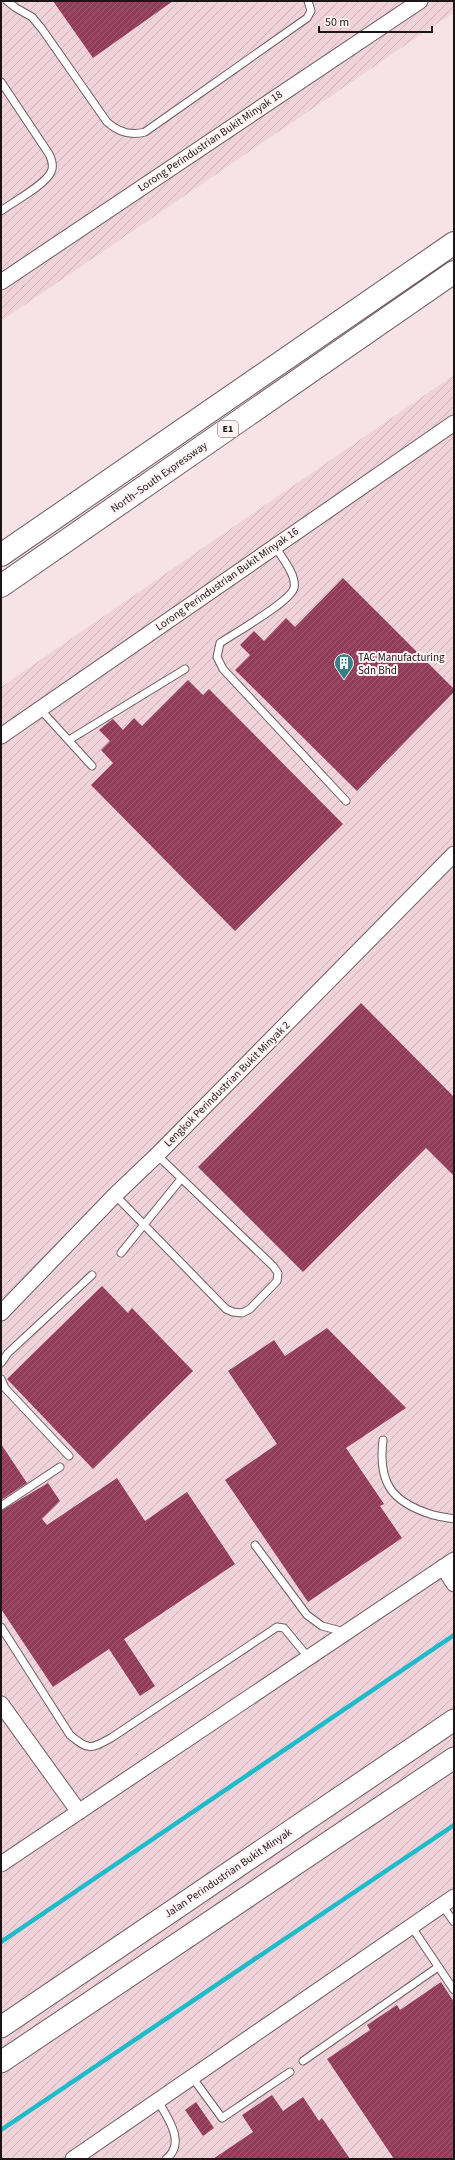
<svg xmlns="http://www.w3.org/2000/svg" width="455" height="2160" viewBox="0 0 455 2160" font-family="'Source Sans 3',sans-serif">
  <defs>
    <pattern id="industrial-furrows" width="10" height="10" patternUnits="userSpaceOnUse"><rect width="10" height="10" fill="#f0d3da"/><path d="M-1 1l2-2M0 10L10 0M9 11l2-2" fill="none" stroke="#cdb4ba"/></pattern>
    <pattern id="building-hatch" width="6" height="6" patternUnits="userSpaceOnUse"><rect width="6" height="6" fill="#923c5a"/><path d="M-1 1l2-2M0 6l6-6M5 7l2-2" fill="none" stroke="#9c5b72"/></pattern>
  </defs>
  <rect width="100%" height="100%" fill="#f6e2e7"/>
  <path fill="url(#industrial-furrows)" d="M1 1H454V12L1 321Z
    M454 375V2159H1V687Z"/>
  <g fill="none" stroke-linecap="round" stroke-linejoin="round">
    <path stroke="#1ebbcb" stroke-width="4.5" d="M1 1942 454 1635
      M1 2130 454 1825"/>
  </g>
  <path fill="url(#building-hatch)" d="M53 1H173L93 58Z
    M343 578 454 689V692L357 791 235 670 250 655 240 645 254 631 264 641 286 618 295 627Z
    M188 680 203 695 209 689 343 824 235 931 91 785 113 763 101 750 110 741 99 730 113 719 123 730 134 718 142 726Z
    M361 1003 454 1097V1176L426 1148 303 1272 198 1167Z
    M102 1286 128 1313 132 1308 193 1371 93 1469 7 1379Z
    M327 1328 406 1408 346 1448 384 1504 380 1506 402 1538 308 1602 225 1480 277 1444 228 1371 274 1340 285 1356Z
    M1 1444 27 1483 1 1500Z
    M117 1478 145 1521 187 1492 235 1564 124 1639 155 1686 140 1696 109 1649 53 1687 1 1609V1511L48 1483 60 1501 42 1519 47 1525Z
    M441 1982 454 2002V2159H394L327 2059 370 2030 367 2025 397 2005 400 2010Z
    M272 2095 283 2111 303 2097 319 2121 322 2118 350 2159H213L253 2132 242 2115Z
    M196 2102 214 2128 203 2136 185 2110Z"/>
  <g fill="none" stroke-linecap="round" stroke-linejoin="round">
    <g stroke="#6d5c60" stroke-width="9">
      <path id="service" d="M7 1 16 8 32 17 42 29 107 122C118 132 130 136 145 132L307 18 311 11 308 1
        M1 82 49 154C52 160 54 166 51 172 45 185 13 202 1 211
        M275 546C281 557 297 575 294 588 290 602 235 633 220 643L217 657 223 669 346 801
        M40 709 92 766
        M69 740 185 669
        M115 1195 226 1309 233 1312 242 1313 250 1309 277 1281 278 1273 273 1266 157 1155
        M121 1253 181 1179
        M1 1363 8 1353 92 1275
        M1 1379 5 1388 69 1456
        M383 1440C378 1481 390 1501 430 1514 438 1517 446 1517 454 1519
        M1 1506 60 1467
        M255 1545 307 1615 322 1626 345 1632
        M1 1627 70 1735C89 1751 91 1749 111 1738L277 1627 284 1628 308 1657
        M442 1905 454 1922
        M411 1926 454 1990
        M303 2061 438 1967
        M192 2077 222 2118 290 2072
        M158 2101C167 2117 187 2143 166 2159"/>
    </g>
    <g stroke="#6d5c60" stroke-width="17">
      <path id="minor" d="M1 282 420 1
        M1 736 454 423
        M1 1313 115 1195 157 1155 454 854
        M443 1567 454 1584
        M1 1704 79 1812
        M1 1864 454 1560
        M73 2159 454 1897"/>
    </g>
    <g stroke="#6d5c60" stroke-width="23">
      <path id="secondary" d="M1 2027 454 1720
        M1 2062 454 1758"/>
    </g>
    <g stroke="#6d5c60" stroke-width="24">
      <path id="motorway" d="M1 555 454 243
        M1 586 454 272"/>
    </g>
    <use href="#service" stroke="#fff" stroke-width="7"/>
    <use href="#minor" stroke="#fff" stroke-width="15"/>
    <use href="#secondary" stroke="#fff" stroke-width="21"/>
    <use href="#motorway" stroke="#fff" stroke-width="22"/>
  </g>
  <defs>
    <g id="building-pin" transform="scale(1)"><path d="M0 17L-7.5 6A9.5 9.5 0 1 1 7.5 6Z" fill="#388088" stroke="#fef2f5"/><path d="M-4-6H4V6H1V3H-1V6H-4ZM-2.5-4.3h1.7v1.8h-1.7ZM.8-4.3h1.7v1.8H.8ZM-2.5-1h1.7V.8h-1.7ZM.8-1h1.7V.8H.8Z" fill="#fff"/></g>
  </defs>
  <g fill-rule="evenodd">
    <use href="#building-pin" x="344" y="663"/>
  </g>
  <g text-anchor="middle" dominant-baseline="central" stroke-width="4" stroke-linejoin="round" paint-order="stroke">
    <rect fill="#fef2f5" stroke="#60575a" stroke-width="1" x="218" y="421" width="20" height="16" rx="3"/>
    <g font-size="10" font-weight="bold" fill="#1c1517">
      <text x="228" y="429">E1</text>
    </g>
    <g font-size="11" fill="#1c1517" stroke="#fef2f5">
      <text transform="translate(210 141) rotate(-34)">Lorong Perindustrian Bukit Minyak 18</text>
      <text transform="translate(159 477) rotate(-35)">North–South Expressway</text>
      <text transform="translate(227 579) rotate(-35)">Lorong Perindustrian Bukit Minyak 16</text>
      <text transform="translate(227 1084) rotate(-45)">Lengkok Perindustrian Bukit Minyak 2</text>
      <text transform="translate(228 1873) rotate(-34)">Jalan Perindustrian Bukit Minyak</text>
    </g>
    <g font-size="11" fill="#1c1517" stroke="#fef2f5" text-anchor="start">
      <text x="358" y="657">TAC Manufacturing<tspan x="358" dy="13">Sdn Bhd</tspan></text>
    </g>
  </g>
  <rect width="455" height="2160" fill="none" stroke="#1c1517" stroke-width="4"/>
  <path d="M319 26v6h113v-6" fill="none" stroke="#1c1517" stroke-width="2"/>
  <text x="325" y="26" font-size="12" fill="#1c1517" stroke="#fef2f5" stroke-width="3" paint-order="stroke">50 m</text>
</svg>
